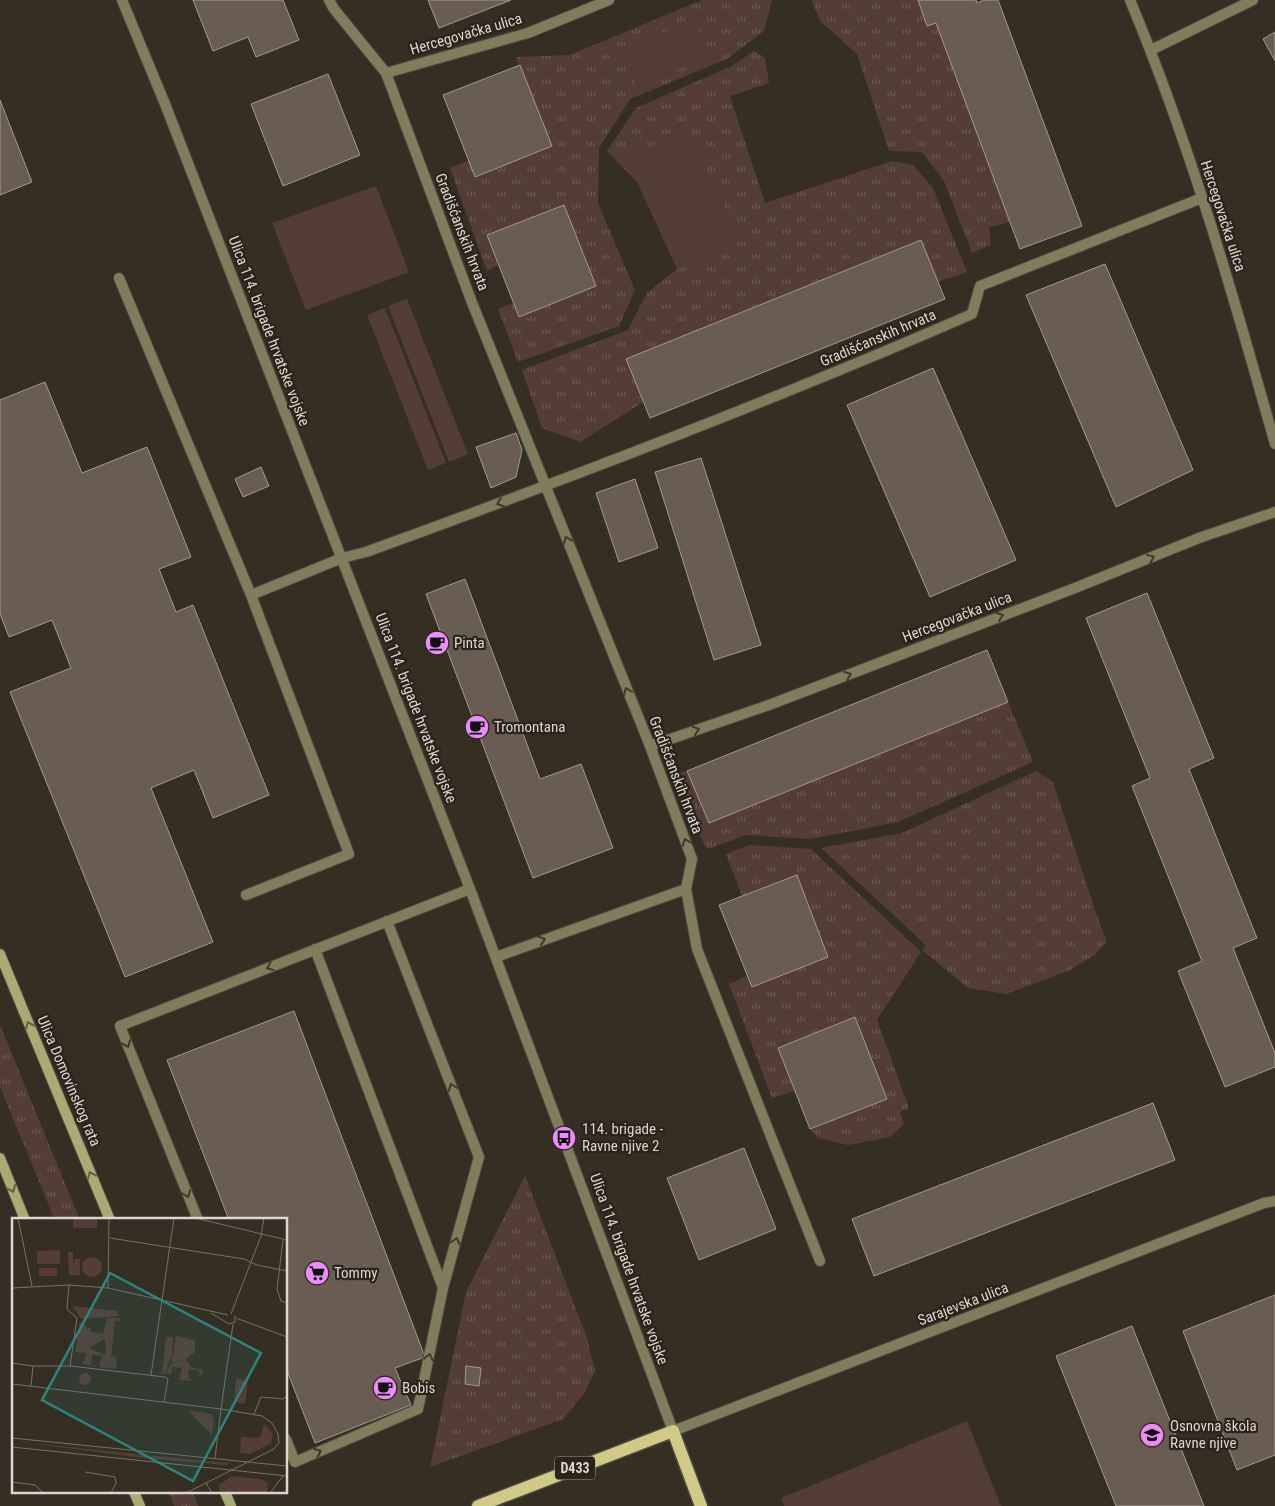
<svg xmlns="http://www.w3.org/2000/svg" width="1275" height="1506" viewBox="0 0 1275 1506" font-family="'Roboto Condensed',sans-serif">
  <defs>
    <pattern id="grass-tufts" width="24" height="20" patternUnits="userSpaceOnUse" patternTransform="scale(1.25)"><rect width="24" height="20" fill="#553d37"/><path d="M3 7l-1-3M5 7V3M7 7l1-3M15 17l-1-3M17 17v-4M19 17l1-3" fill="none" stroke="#6d5853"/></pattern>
  </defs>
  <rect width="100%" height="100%" fill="#342e23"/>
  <path fill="url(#grass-tufts)" d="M702 0H772L764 31 727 59 630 99 599 148 598 203 635 290 619 326 518 362 498 309 514 303 519 317 596 286 564 205 487 235 499 265 487 271 450 168 469 160 476 177 552 146 516 57 570 55Z
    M811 0H918L927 26 936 23 1010 222 989 227 991 245 972 253 944 181 922 152 889 151 857 54 821 22Z
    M754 51 765 58 769 83 730 96 765 203 892 161 913 165 933 188 967 272 937 282 920 240 627 359 643 402 580 442 542 428 522 370 628 330 647 293 677 269 739 240 626 158 637 182 607 151 636 108 732 66Z
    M1008 702 1033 762 898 822 810 839 746 835 709 849 704 845 677 773 687 771 709 823Z
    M1036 771 1053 782 1097 916 1107 941 1095 955 1068 971 1006 994 968 988 922 950 926 945 821 848 902 833Z
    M749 845 811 849 921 952 877 1020 909 1108 900 1112 904 1124 890 1137 848 1145 818 1138 810 1129 887 1099 855 1017 778 1048 795 1091 772 1098 729 984 747 976 752 987 828 956 797 875 742 896 726 854Z
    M0 1025 80 1220H55L0 1087Z
    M525 1176 587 1338 595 1371 584 1394 563 1419 430 1467 466 1292Z
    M169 1492H193L198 1506H174Z"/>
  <path fill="#553d37" d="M695 21 709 57 637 86 622 47Z
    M688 129 740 240 677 269 626 158Z
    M376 186 409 272 306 310 272 223Z
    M407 299 468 454 449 462 388 306Z
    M385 308 446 463 428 470 367 315Z
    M967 1421 1001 1506H784L781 1498Z"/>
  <path fill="#685c53" stroke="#a69990" d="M193 0H283L299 40 256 57 248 37 213 51Z
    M428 0H511L439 28Z
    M918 0H976L977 3 984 0H998L1082 226 1020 249 936 23 927 26Z
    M1275 32V61L1263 39Z
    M520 65 552 146 475 177 443 95Z
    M328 74 360 155 283 186 251 104Z
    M0 100 32 182 0 195Z
    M564 205 596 286 519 317 487 235Z
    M921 240 945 299 650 418 626 359Z
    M1105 264 1193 470 1116 507 1026 295Z
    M933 368 1016 560 930 597 847 405Z
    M45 382 82 473 147 447 191 557 159 569 176 612 193 605 269 795 213 818 194 770 151 788 213 942 125 977 10 692 71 668 52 620 9 637 0 614V400Z
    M516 433 522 450 516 477 491 488 476 447Z
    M701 458 761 645 714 660 655 472Z
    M261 467 269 486 243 497 235 479Z
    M635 479 658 548 619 562 596 493Z
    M465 579 540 779 581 764 613 848 533 878 426 594Z
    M1147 593 1214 758 1189 769 1257 938 1233 948 1275 1053V1067L1225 1087 1178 971 1202 961 1132 786 1150 778 1086 618Z
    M987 650 1008 702 709 823 687 771Z
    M797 875 828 957 752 987 719 905Z
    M294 1011 425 1357 395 1368 411 1405 315 1443 286 1368V1220H229L167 1060Z
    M855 1017 887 1099 810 1129 778 1048Z
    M1153 1103 1175 1160 874 1276 852 1219Z
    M744 1148 776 1229 699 1260 667 1178Z
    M1275 1295V1455L1237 1470 1183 1331Z
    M1132 1326 1204 1506H1116L1056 1356Z
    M466 1366 481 1368 479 1386 465 1384Z"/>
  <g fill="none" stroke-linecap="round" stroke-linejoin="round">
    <g stroke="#4f493f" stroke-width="12">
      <path id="lane" d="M119 278 251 595 349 854 246 895
        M251 595 342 558 366 552C570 478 773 401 972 314L980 286 1202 198
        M686 889 697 949 820 1261
        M315 949 443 1288
        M198 1220 120 1026 470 889
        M286 1439 295 1462 418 1409 443 1288 479 1157 387 921"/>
    </g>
    <g stroke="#4f493f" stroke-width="12">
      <path id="street" d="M122 0 165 104 470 889 673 1431 1264 1203 1275 1201
        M329 0 334 9 386 73 471 300 650 746 692 859 686 889 496 957
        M1130 0C1190 144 1233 294 1275 444
        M1151 50 1253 0
        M386 73 528 33 609 0
        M650 746 769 705 1075 588 1199 538 1275 512"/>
    </g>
    <g stroke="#4f493f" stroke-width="12">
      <path id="secondary" d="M0 954 110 1220
        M0 1158 25 1220
        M134 1492 140 1506
        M225 1492 231 1506"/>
    </g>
    <g stroke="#4f493f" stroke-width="15">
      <path id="primary" d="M478 1506 673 1431 701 1506"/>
    </g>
    <use href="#lane" stroke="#7e7d5c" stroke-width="10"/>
    <use href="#street" stroke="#7e7d5c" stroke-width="10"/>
    <use href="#secondary" stroke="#aca974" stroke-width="10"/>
    <use href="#primary" stroke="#cfcb86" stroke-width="12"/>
  </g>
  <defs><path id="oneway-chevron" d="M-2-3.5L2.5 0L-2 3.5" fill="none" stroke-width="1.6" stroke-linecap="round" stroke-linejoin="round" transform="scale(1.25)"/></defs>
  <g stroke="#3f3a2a">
    <use href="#oneway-chevron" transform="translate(500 503) rotate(160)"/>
    <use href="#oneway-chevron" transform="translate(567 540) rotate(-112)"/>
    <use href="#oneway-chevron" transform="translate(1151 558) rotate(-22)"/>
    <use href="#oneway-chevron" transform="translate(1000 616) rotate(-20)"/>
    <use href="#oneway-chevron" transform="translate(848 675) rotate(-21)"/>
    <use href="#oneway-chevron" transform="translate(627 691) rotate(-112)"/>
    <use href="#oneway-chevron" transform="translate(696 730) rotate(-19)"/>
    <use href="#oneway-chevron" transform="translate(686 842) rotate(-111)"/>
    <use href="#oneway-chevron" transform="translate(542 940) rotate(-19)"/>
    <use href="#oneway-chevron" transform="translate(270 967) rotate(158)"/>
    <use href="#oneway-chevron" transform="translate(127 1044) rotate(68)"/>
    <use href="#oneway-chevron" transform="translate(452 1087) rotate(-111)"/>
    <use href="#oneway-chevron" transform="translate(187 1194) rotate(68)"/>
    <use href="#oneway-chevron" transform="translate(456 1241) rotate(-75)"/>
    <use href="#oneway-chevron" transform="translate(429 1357) rotate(-78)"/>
    <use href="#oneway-chevron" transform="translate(318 1452) rotate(-23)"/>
  </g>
  <g stroke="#646042">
    <use href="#oneway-chevron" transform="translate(29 1025) rotate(-112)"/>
    <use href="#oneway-chevron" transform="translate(91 1175) rotate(-113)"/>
    <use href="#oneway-chevron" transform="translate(12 1189) rotate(68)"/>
  </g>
  <defs>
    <g id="cafe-disc" transform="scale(1.25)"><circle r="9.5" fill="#ec8cfb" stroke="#2a2419"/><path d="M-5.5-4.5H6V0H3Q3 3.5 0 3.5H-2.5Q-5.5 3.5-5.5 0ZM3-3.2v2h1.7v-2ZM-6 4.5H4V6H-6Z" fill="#111"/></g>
    <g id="bus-disc" transform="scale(1.25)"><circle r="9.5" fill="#ec8cfb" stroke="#2a2419"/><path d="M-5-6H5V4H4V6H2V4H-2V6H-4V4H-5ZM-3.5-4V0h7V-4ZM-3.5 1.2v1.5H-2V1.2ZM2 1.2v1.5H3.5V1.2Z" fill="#111"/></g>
    <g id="supermarket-disc" transform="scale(1.25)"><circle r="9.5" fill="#ec8cfb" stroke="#2a2419"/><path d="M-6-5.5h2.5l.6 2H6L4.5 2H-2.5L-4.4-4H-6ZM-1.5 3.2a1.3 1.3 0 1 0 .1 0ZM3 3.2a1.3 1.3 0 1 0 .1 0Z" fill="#111"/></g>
    <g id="school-disc" transform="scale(1.25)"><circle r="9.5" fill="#ec8cfb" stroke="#2a2419"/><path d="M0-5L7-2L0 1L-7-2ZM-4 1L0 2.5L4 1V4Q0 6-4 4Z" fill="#111"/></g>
  </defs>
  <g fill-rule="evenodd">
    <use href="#cafe-disc" x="437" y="643"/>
    <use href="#cafe-disc" x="477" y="727"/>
    <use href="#bus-disc" x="564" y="1138"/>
    <use href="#supermarket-disc" x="317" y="1273"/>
    <use href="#cafe-disc" x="385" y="1388"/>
    <use href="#school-disc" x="1152" y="1435"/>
  </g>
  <g text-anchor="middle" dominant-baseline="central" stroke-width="4.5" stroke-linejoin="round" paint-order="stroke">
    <rect fill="#2a2419" stroke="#a7a29a" stroke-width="1" x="555" y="1456.5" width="40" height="23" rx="4"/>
    <g font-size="14" font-weight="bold" fill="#dcd8d1">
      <text x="575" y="1468">D433</text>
    </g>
    <g font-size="15" fill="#dcd8d1" stroke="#2a2419">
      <text transform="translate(466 34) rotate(-16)">Hercegovačka ulica</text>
      <text transform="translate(1223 216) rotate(72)">Hercegovačka ulica</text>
      <text transform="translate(462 232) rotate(69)">Gradišćanskih hrvata</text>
      <text transform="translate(269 331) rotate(69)">Ulica 114. brigade hrvatske vojske</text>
      <text transform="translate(878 338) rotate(-23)">Gradišćanskih hrvata</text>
      <text transform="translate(957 617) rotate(-21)">Hercegovačka ulica</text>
      <text transform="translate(416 708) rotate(69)">Ulica 114. brigade hrvatske vojske</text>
      <text transform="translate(676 775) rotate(69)">Gradišćanskih hrvata</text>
      <text transform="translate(69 1081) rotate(67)">Ulica Domovinskog rata</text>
      <text transform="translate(629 1269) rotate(70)">Ulica 114. brigade hrvatske vojske</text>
      <text transform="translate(963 1304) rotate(-21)">Sarajevska ulica</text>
    </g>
    <g font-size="15" fill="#dcd8d1" stroke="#2a2419" text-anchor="start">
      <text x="454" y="643">Pinta</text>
      <text x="494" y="727">Tromontana</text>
      <text x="582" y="1129">114. brigade -<tspan x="582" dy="17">Ravne njive 2</tspan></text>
      <text x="334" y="1273">Tommy</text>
      <text x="402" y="1388">Bobis</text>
      <text x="1170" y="1426">Osnovna škola<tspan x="1170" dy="17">Ravne njive</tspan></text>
    </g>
  </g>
  <g transform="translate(12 1218)">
    <rect width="275" height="275" fill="#342e23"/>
    <path d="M60 88 106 93 107 98 69 101ZM95 100H109L108 103H103L99 138 104 139 105 148 102 151 95 150 93 121 77 130 75 124V110H79V114L91 116ZM68 103 74 107 77 130 96 138 94 150 87 149 90 138 80 137 79 146 83 148 71 146 74 135 63 134ZM164 118 183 122V134L174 141 179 149 191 152 188 161 187 152 177 151 176 160 181 163 167 162 170 150 160 149 159 156 154 155 158 146 174 141 159 145ZM154 119H161L160 136 153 156H144L150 155ZM176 192 199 196 202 202 200 217ZM252 206 261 216 259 225 238 236 228 235 229 219 248 220ZM0 223 143 238 219 245 214 247 131 240ZM220 258 247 261 255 264 256 271 254 275H208L207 267Z" fill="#553d37"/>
    <path d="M61 0H85V10H61ZM48 32V46H25V33ZM56 34H61V52L62 41H68V57H57ZM70 49a10 10 0 1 1 20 0a10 10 0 1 1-20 0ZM27 50H45V58H27ZM67 161a6 6 0 1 1 12 0a6 6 0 1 1-12 0ZM224 161 236 162 233 186 222 184Z" fill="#553d37"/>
    <path fill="none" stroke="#777269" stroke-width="1" d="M6 0 20 68M183 0 275 22M98 20 232 41 245 47 275 53M271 22 265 71 269 83 275 85M57 67 55 91 65 100 58 148M0 70 57 67 96 70 216 97M96 70 97 0M199 95 217 106 223 104V98M219 96 249 18 252 0M224 100 275 119M0 145 21 148 19 168M21 148H58L153 159 156 161 152 184M139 157 162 0M0 166 209 191 221 106M242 196 249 179 271 181 275 178M0 220 275 248M0 229 275 258M73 254 103 259 104 265 99 275M0 264 23 267 31 275M174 275 194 265M200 275 194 265 262 231 267 225 266 216 260 205 250 198 209 191 203 240M258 275 271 258"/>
    <path fill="#2e857d" fill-opacity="0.15" stroke="#2e857d" stroke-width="2.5" d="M98 55 249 135 181 263 30 182Z"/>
    <rect width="275" height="275" fill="none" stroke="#dcd8d1" stroke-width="2.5"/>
  </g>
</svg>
